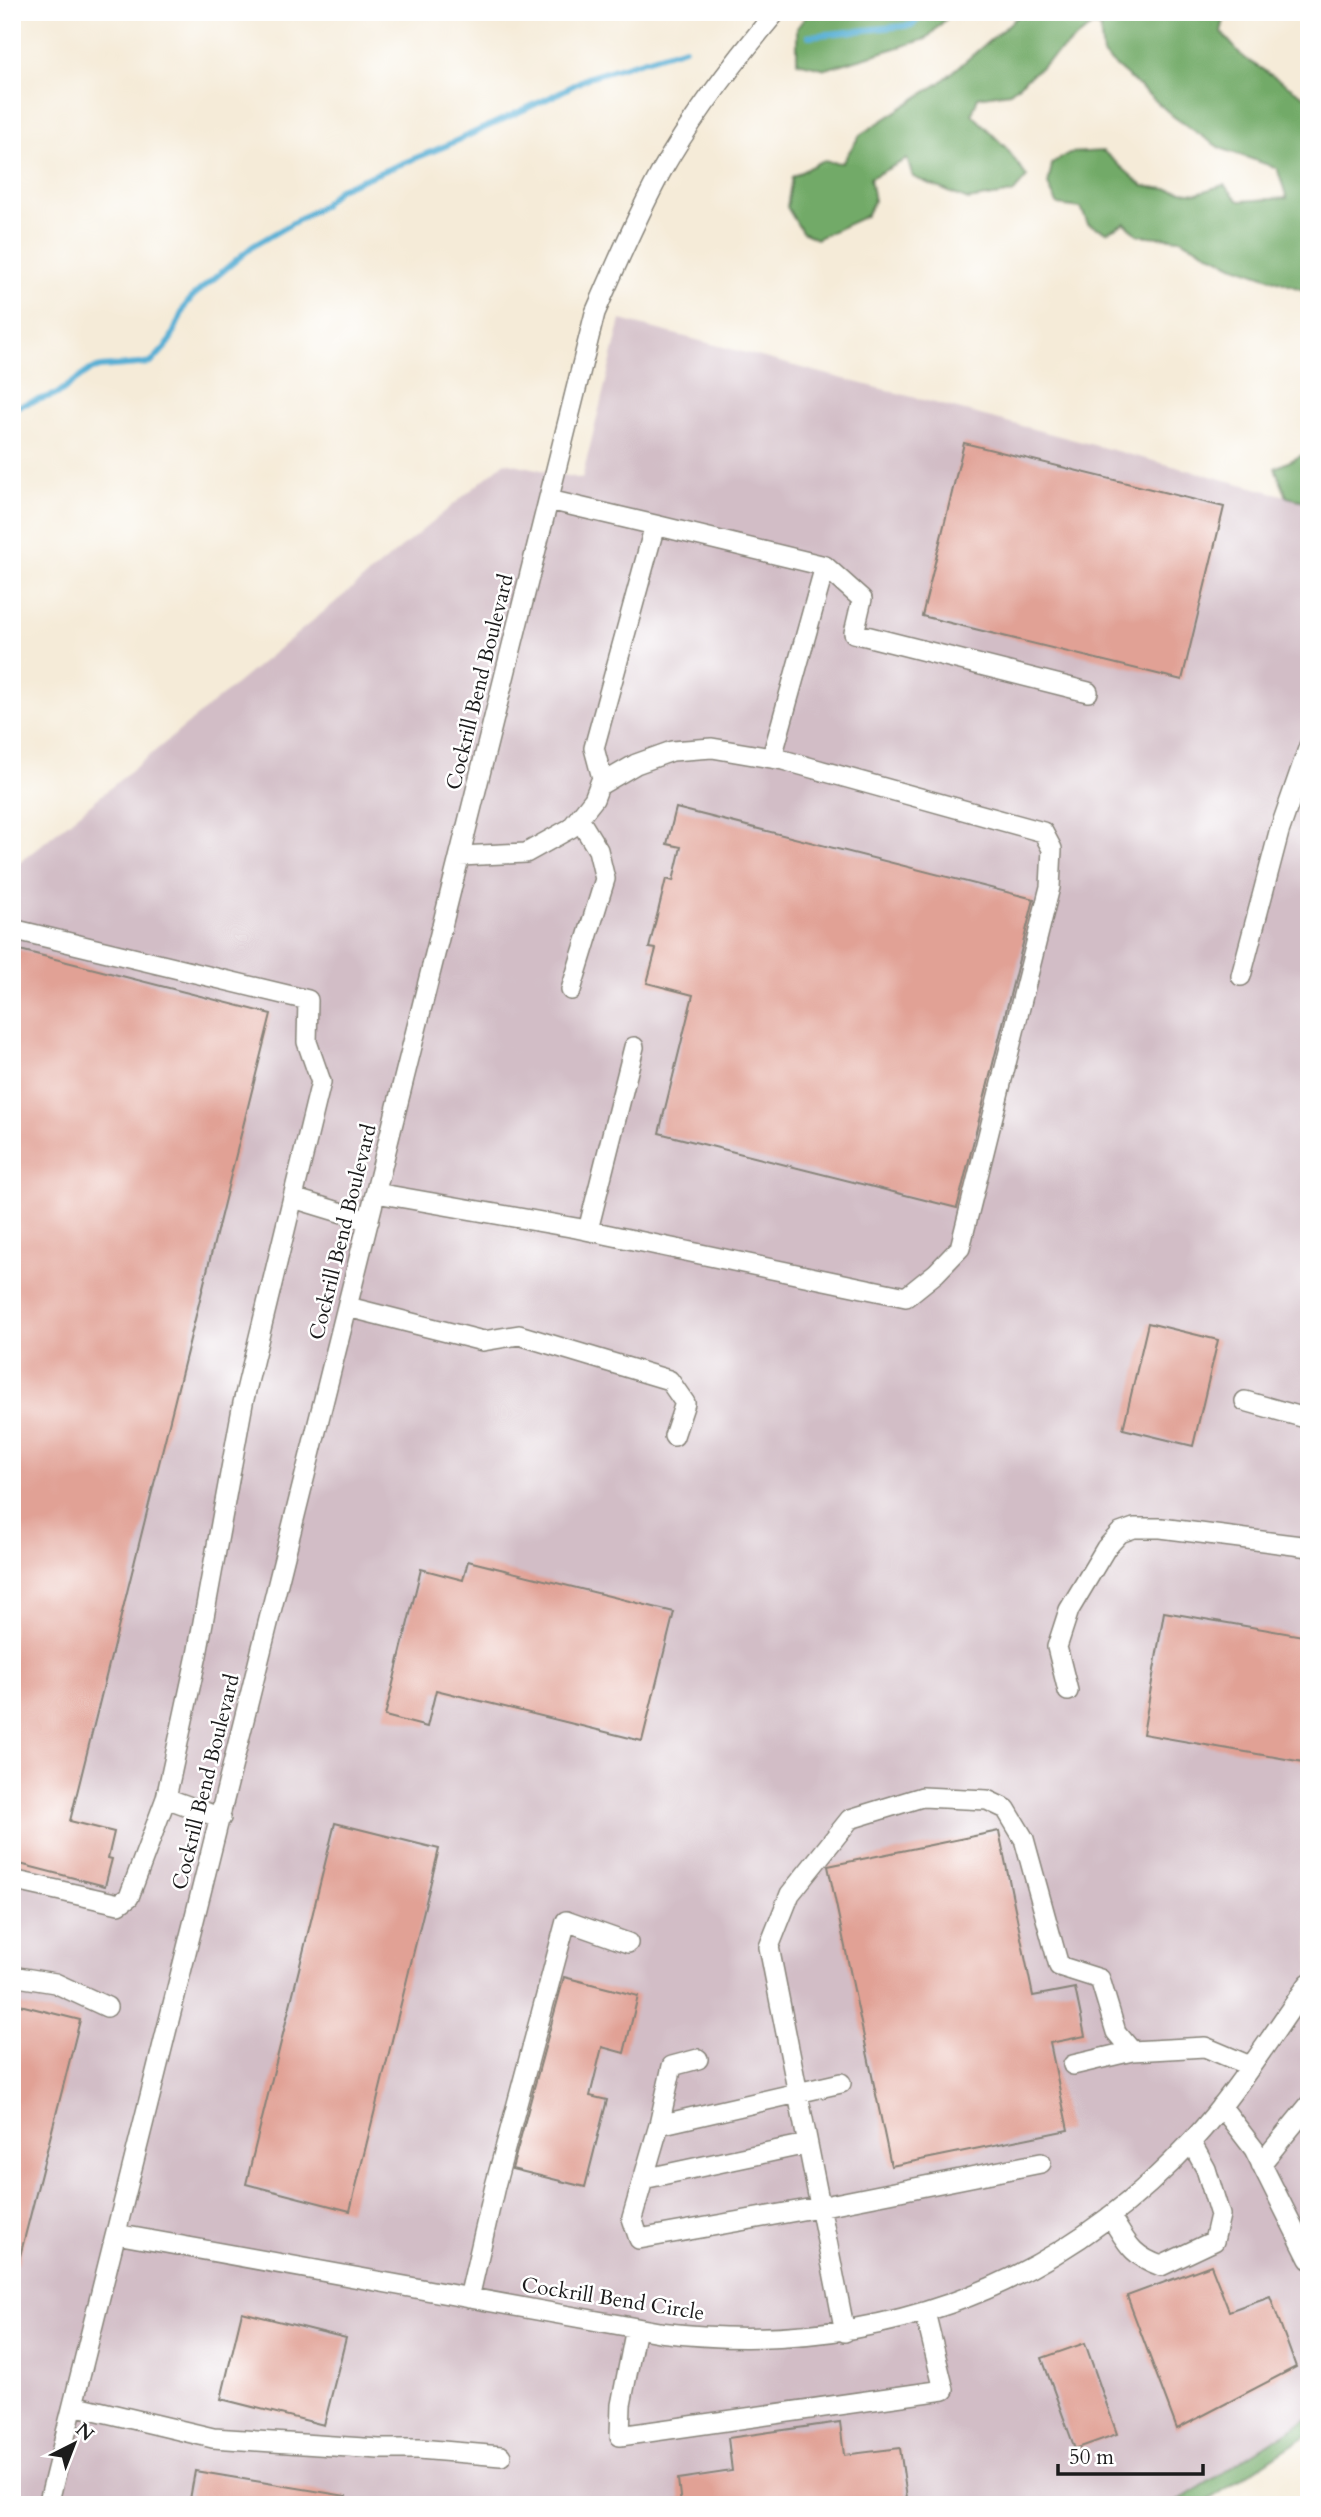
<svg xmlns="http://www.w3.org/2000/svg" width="1321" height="2517" viewBox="0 0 1321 2517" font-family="Cardo,serif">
  <rect width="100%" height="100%" fill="#fff"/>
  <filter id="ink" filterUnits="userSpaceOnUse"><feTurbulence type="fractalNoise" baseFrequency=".0143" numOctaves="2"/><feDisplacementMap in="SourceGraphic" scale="14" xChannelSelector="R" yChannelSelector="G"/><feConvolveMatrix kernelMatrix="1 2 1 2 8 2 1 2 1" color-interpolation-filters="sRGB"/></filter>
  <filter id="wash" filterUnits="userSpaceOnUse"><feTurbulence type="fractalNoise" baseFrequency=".00686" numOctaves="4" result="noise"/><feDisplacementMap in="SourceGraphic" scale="28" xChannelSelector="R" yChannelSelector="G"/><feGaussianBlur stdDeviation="1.57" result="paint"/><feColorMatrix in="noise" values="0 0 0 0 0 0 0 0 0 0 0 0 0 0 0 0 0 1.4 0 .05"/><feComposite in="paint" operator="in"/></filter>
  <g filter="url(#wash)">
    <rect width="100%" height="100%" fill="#f5ebd8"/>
    <path fill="#d2bdc6" d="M621 320 1309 502V2418L1172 2505H12V869L505 462 582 479Z"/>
    <path fill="#72aa68" stroke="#476342" stroke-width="2" d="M809 12H953L926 39 826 69 797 62V28Z
      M1023 12H1226L1221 32 1243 57 1309 99V292L1235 266 1180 239 1138 235 1125 223 1107 232 1088 224 1081 208 1058 205 1048 185 1052 164 1069 153 1103 151 1143 186 1197 193 1224 185 1239 201 1287 198 1277 168 1220 148 1174 117 1103 55 1100 28 1093 25 1010 92 978 97 972 114 1007 149 1027 177 1013 193 968 200 913 177 907 159 870 178 874 201 866 216 816 239 802 232 787 207 792 177 821 161 842 163 860 135 941 82Z
      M1309 452V502L1287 497 1275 468Z
      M1309 2418V2434L1201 2505H1172Z"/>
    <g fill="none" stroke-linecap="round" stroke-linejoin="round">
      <path stroke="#57afd4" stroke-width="6" d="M809 36 913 25 923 12
        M12 408 57 394 90 370 100 367 151 363 169 343 185 306 193 296 253 246 322 206 339 189 443 147 551 97 589 77 685 48"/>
    </g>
    <g id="blocks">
      <path fill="#e1a195" d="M964 443 1224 507 1182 680 922 616Z
        M676 808 1034 899 957 1208 659 1133 693 995 647 983 656 949 649 948 666 879 673 881 681 847 667 844Z
        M12 948 271 1014 70 1821 114 1832 108 1858 112 1859 105 1886 12 1862Z
        M1148 1323 1218 1340 1193 1446 1123 1429Z
        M468 1561 674 1612 642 1741 436 1690 427 1727 385 1716 421 1569 463 1580Z
        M1164 1612 1309 1637V1763L1143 1734Z
        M335 1823 439 1849 350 2211 246 2184Z
        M999 1831 1033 1996 1075 1988 1085 2036 1050 2043 1068 2130 891 2166 828 1866Z
        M564 1977 638 1996 624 2053 602 2047 590 2096 607 2100 585 2187 512 2169Z
        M12 2003 80 2020 18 2264 12 2263Z
        M1211 2265 1229 2311 1270 2296 1296 2367 1177 2429 1127 2296Z
        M242 2312 346 2338 324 2425 221 2399Z
        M1085 2343 1117 2434 1075 2449 1042 2358Z
        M840 2422 844 2455 900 2448 908 2505H681L678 2479 732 2471 728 2438Z
        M195 2471 346 2496 345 2505H189Z"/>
    </g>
  </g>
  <g filter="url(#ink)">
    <use href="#blocks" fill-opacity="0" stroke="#88847a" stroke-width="2"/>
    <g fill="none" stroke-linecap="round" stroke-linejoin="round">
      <g stroke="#88847a" stroke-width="22">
        <path id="minor" d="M655 525 825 566 772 757
          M825 566 862 599 854 633 1088 692
          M460 856 526 853 571 828 594 799 602 778 594 748 655 525 549 500
          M12 929 308 1000 307 1042 321 1082 243 1403 197 1655 166 1798 129 1897 119 1904 12 1880
          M1241 976 1279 832 1309 746
          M571 990 605 879 598 850 579 819
          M376 1193 576 1228 906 1297 936 1273 960 1248 1050 887 1052 849 1043 832 783 760 712 748 672 751 636 764 600 785
          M293 1198 369 1221
          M588 1230 634 1047
          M348 1307 483 1341 519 1335 669 1380 685 1403 674 1436
          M1245 1401 1309 1419
          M1068 1691 1057 1647 1069 1610 1106 1548 1120 1533 1134 1528H1161L1309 1547
          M166 1798 221 1818
          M12 1976 55 1983 107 2007
          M698 2059 672 2066 659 2125 632 2218 639 2239 819 2207 1041 2163
          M1073 2065 1132 2051
          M1221 2106 1254 2149 1309 2259
          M659 2125 841 2083
          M1261 2164 1309 2105
          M643 2179 807 2144
          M1110 2216C1127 2242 1130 2255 1161 2266L1214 2241 1220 2215 1206 2169 1191 2142
          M116 2234 659 2332C865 2357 1050 2295 1192 2141 1236 2093 1271 2036 1309 1983
          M469 2298 495 2186 566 1921 628 1943
          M636 2328 621 2405 620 2436 944 2390 925 2312
          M845 2332 769 1947 790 1894 850 1819 922 1797 987 1800 1006 1809 1024 1839 1059 1966 1100 1979 1116 2032 1132 2051 1205 2047 1250 2066
          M73 2405 213 2438 379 2449H419L501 2456
          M48 2505 595 313C616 265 636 218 661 172 693 115 734 62 776 12"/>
      </g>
      <use href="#minor" stroke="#fff" stroke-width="19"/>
    </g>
  </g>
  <g text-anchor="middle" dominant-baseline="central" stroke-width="5" stroke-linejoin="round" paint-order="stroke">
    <g font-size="21" fill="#1c1c1c" stroke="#fff">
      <text transform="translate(480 682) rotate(-76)">Cockrill Bend Boulevard</text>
      <text transform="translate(343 1232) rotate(-76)">Cockrill Bend Boulevard</text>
      <text transform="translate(206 1782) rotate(-76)">Cockrill Bend Boulevard</text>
      <text transform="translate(613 2299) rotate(9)">Cockrill Bend Circle</text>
    </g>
  </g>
  <rect width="1321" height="2517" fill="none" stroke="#fff" stroke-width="42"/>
  <g transform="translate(74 2444) rotate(42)" stroke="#ffffff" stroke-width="5" paint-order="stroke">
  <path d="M0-5L12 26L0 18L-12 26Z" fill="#1c1c1c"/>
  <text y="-10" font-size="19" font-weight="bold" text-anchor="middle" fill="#1c1c1c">N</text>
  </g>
  <path d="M1058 2464v10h145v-10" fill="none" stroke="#1c1c1c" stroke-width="3.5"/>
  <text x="1069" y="2464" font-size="21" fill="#1c1c1c" stroke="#ffffff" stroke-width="5" paint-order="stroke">50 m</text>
</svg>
